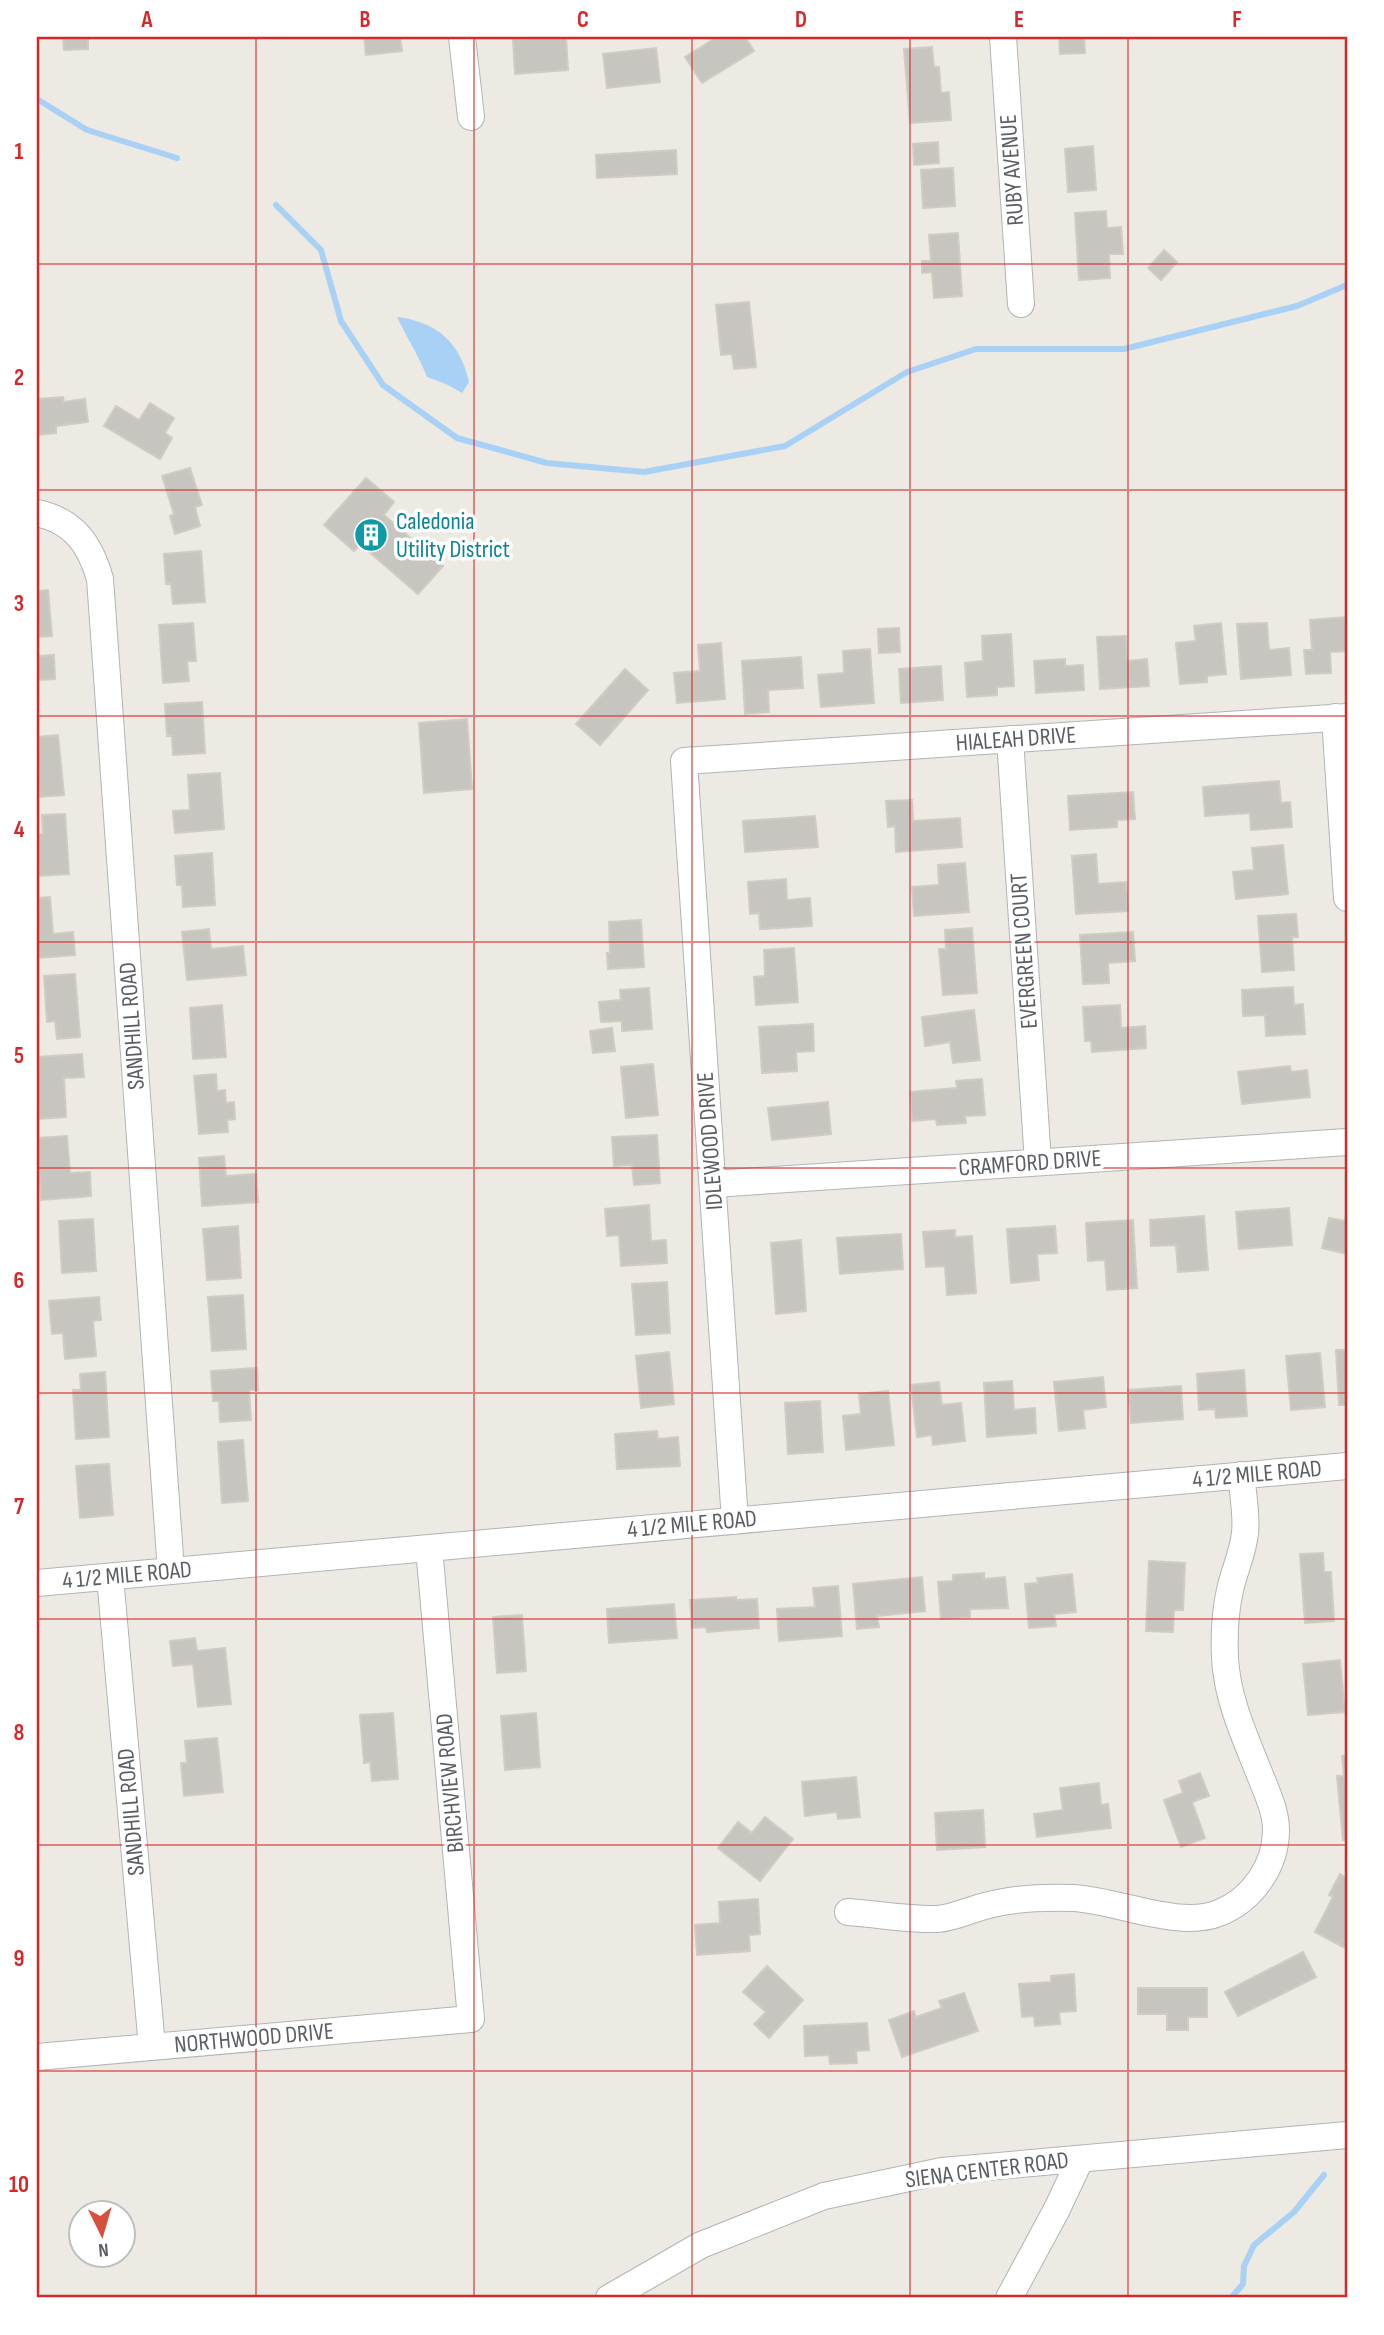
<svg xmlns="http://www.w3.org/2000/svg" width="1384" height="2335" viewBox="0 0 1384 2335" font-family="'Sofia Sans Condensed',sans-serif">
  <rect width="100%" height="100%" fill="#eceae2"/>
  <path fill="#a9d1f5" d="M397 317C437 322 460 342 469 382L462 393 446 384 427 377C419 356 407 338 397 317Z"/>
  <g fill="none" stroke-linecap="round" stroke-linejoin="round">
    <path stroke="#a9d1f5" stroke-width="6" d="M37 99 87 130 177 158
      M276 205 321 250 341 321 383 385 457 438 547 463 644 472 785 446 907 372 976 349H1124L1297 306 1347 285
      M1231 2298 1243 2284 1244 2266 1254 2245 1294 2212 1324 2175"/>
  </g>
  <path fill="#c7c5c0" stroke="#d0ccc2" stroke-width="2" d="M63 37H88V49L64 50Z
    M364 37H400L402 51 366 55Z
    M547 37H566L568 70 515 74 513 39Z
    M717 37H745L754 51 702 83 685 57Z
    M1059 37H1084L1085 53 1060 54Z
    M932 47 934 67H939L941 93 949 92 951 120 910 123 904 49Z
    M656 48 660 82 607 88 603 54Z
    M938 142 939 163 914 165 913 144Z
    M1093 146 1096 190 1068 192 1065 149Z
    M676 150 677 174 597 178 596 155Z
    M953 168 955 206 923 208 921 170Z
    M1106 211 1107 228 1121 227 1123 254H1109L1110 278 1079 280 1075 213Z
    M958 233 962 296 934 298 932 272 922 273V261H931L929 235Z
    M1164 250 1177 262 1161 280 1148 268Z
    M749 302 756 367 734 369 732 354 721 355 716 305Z
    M63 397 64 402 85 399 88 422 56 426V433L37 435V399Z
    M150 403 174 418 165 433 172 438 160 459 104 426 116 406 139 420Z
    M190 468 202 505 195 507 200 526 175 534 170 516 174 514 162 476Z
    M366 478 394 502 384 515 443 566 418 594 360 544 354 551 324 525Z
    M201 551 205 602 173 604 171 584H166L164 554Z
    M37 571 38 591 48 590 52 636 37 637Z
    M1347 617V651L1330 652 1331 673 1306 674 1304 650H1312L1310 620Z
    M193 623 196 661H187L189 681 163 683 159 625Z
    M1221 623 1226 674 1207 676V682L1180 684 1176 643 1196 641 1194 626Z
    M1267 623 1269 650 1289 648 1291 675 1241 679 1237 624Z
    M899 628 900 652 879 653 878 629Z
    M1011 634 1014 686 997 687V695L967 697 965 663 983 661 982 636Z
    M1126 636 1127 661 1147 659 1149 686 1100 689 1097 637Z
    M721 643 725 699 677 703 674 673 700 671 698 645Z
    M870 649 874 703 821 707 818 675 844 673 843 651Z
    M54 655 55 679 37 680V656Z
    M801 657 803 688 768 690 769 712 745 714 742 661Z
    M1065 659V666L1083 665 1084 690 1036 693 1034 661Z
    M941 666 943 700 901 703 899 669Z
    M625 669 648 690 600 745 576 724Z
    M202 702 205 753 173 755 172 736H167L165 704Z
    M467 719 472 789 424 793 419 723Z
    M58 735 64 795 39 797 37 737Z
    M220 773 224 829 175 833 173 811 190 810 188 775Z
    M1279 781 1281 803 1290 802 1292 827 1251 830 1250 813 1205 816 1203 787Z
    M1133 792 1135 819 1117 820V827L1070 830 1068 796Z
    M912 800 913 821 960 818 962 847 896 852 895 826 888 827 886 801Z
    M65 814 69 874 38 876 37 834H43L42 815Z
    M815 816 818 847 745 852 743 821Z
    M1283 845 1288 894 1236 899 1233 872 1254 870 1252 848Z
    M212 853 215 905 183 907 182 885H177L175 856Z
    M1096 854 1098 884 1126 882 1128 911 1076 914 1072 856Z
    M965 863 969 912 914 916 912 887 939 885 938 865Z
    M786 879 787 900 810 898 812 926 760 929 759 913 750 914 748 882Z
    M50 897 53 934 73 932 75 955 37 958V898Z
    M1296 914 1298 937H1292L1294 970 1262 972 1258 916Z
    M641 920 644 967 608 969 607 953H610L609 922Z
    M972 928 977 993 943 995 939 949H946L945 930Z
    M209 929 211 949 243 946 246 975 187 980 182 932Z
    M1133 932 1135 961 1108 963 1109 983 1083 984 1080 935Z
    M794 948 798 1002 756 1005 754 977 765 976 764 950Z
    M75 974 80 1037 57 1039 55 1021 47 1022 44 976Z
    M1293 987 1294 1005 1303 1004 1305 1034 1266 1036 1265 1015 1243 1016 1242 990Z
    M649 988 652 1029 622 1031V1021L601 1022 599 1002 621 1000 620 990Z
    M222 1005 226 1057 193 1059 190 1008Z
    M1120 1005 1121 1028 1145 1026 1146 1048 1092 1052 1091 1041H1085L1083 1007Z
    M974 1010 980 1060 953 1063 950 1042 925 1046 922 1017Z
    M813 1024 814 1051 796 1052 797 1071 762 1073 759 1027Z
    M612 1028 615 1051 593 1053 590 1031Z
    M82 1054 84 1077 64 1078 66 1117 37 1119V1057Z
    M653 1064 658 1115 626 1118 621 1067Z
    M1290 1066 1291 1072 1307 1070 1310 1097 1242 1104 1238 1072Z
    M216 1074 217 1091 225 1090 226 1103 234 1102 235 1119 227 1120 228 1132 199 1134 194 1076Z
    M982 1079 985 1115 965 1116 966 1123 937 1125 936 1119 912 1121 910 1092 957 1088 956 1081Z
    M828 1102 831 1134 772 1140 768 1108Z
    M657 1135 660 1183 634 1185 632 1165 614 1166 612 1137Z
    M67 1136 70 1173 90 1172 91 1196 41 1200 37 1138Z
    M224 1156 226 1176 256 1174 258 1202 202 1206 199 1158Z
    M649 1205 651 1241 666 1240 667 1263 621 1266 619 1235 607 1236 605 1209Z
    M1289 1208 1292 1245 1239 1249 1236 1212Z
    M1346 1215 1347 1254 1322 1248 1329 1218 1345 1221Z
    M1204 1216 1208 1270 1178 1272 1176 1245 1151 1246 1150 1220Z
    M93 1219 96 1271 62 1273 59 1221Z
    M1133 1220 1137 1288 1107 1290 1105 1260 1088 1261 1086 1223Z
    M238 1226 241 1278 207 1280 203 1229Z
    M1055 1226 1057 1253 1037 1254 1039 1280 1011 1283 1007 1229Z
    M955 1230V1237L972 1236 976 1293 947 1295 945 1266 926 1267 923 1232Z
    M901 1234 903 1269 840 1274 837 1238Z
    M801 1240 806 1311 776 1314 771 1243Z
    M667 1282 670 1333 636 1335 632 1284Z
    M243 1295 246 1349 212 1351 208 1297Z
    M99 1297 101 1320 93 1321 96 1356 65 1359 63 1333 52 1334 49 1301Z
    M1336 1350H1347V1405H1339Z
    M669 1352 674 1404 641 1408 636 1356Z
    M1320 1353 1325 1407 1291 1410 1286 1356Z
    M257 1368 258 1390H249L251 1420 220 1422 219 1401H213L211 1371Z
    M1244 1370 1247 1416 1216 1418 1215 1409 1199 1410 1197 1374Z
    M105 1372 109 1437 76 1439 73 1390H81L80 1374Z
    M1103 1377 1106 1407 1083 1410 1085 1428 1059 1431 1054 1382Z
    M1012 1381 1014 1410 1035 1408 1036 1433 987 1437 984 1383Z
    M939 1382 942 1405 961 1403 965 1441 933 1445 932 1435 917 1437 911 1385Z
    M1181 1386 1183 1419 1131 1423 1128 1390Z
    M888 1391 894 1445 846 1450 843 1416 861 1414 859 1394Z
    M820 1401 823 1452 788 1454 785 1403Z
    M657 1431 658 1439 678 1437 680 1466 617 1469 615 1434Z
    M243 1440 248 1501 222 1503 218 1442Z
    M109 1464 113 1515 80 1518 76 1466Z
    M1323 1553 1324 1572H1331L1334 1621 1305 1623 1300 1554Z
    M1149 1561 1185 1563 1183 1610H1174L1173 1632 1146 1631Z
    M984 1573V1579L1005 1577 1008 1608 970 1609V1617L941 1619 938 1582 953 1581V1575Z
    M1072 1574 1076 1612 1054 1614 1056 1626 1029 1628 1025 1584 1038 1583 1037 1578Z
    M922 1577 925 1611 877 1616 879 1627 857 1629 853 1584Z
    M838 1586 842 1636 779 1641 777 1609 815 1607 813 1588Z
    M736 1597V1600L757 1599 759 1628 707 1632 706 1627 692 1628 690 1600Z
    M674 1604 677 1638 609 1643 607 1609Z
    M522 1615 526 1671 497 1673 493 1617Z
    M195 1638 197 1651 225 1648 231 1704 198 1707 193 1664 173 1666 170 1641Z
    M1340 1660 1345 1712 1308 1715 1303 1664Z
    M393 1713 398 1779 372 1781 370 1762 364 1763 360 1715Z
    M536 1713 540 1767 505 1770 501 1716Z
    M217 1738 223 1792 184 1796 181 1763H187L185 1741Z
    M1347 1755V1840H1343L1337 1776H1344L1342 1756Z
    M1200 1773 1209 1796 1192 1802 1205 1838 1181 1847 1164 1800 1183 1793 1179 1781Z
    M856 1777 860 1817 838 1819 837 1812 805 1816 802 1782Z
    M1099 1783 1101 1805 1108 1804 1111 1828 1037 1837 1034 1814 1063 1810 1060 1788Z
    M983 1810 985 1847 937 1850 935 1813Z
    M765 1817 793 1839 760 1881 718 1848 738 1822 752 1833Z
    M1340 1874 1347 1878V1949L1315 1932 1333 1897 1329 1895Z
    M758 1899 760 1934 749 1935 750 1951 697 1955 695 1925 720 1923 719 1902Z
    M1303 1952 1316 1977 1238 2016 1225 1992Z
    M767 1966 803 2000 769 2038 754 2024 766 2012 743 1992Z
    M1074 1974 1076 2011 1059 2012 1060 2024 1035 2026 1034 2016 1022 2017 1019 1984 1051 1982V1976Z
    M1138 1988H1207V2017H1188V2030H1167V2014H1138Z
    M964 1993 978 2031 902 2057 889 2020 914 2011 916 2017 942 2008 939 2001Z
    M867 2023 869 2050 856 2051 857 2063 830 2064 829 2055 805 2056 804 2026Z"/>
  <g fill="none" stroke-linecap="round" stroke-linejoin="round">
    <g stroke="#b3b4b8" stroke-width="28">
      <path id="minor" d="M462 37 471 117
        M1003 37 1021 304
        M37 513C74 521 90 544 100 579L171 1571
        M1335 717 1347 898
        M1010 739 1038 1162
        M713 1184 1347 1142
        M735 1521 684 761 1347 717
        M110 1577 152 2047
        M37 1583 1347 1466
        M848 1912C878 1914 909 1920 938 1919 955 1918 973 1908 989 1905 1016 1898 1046 1897 1074 1898 1119 1901 1179 1929 1219 1913 1252 1900 1276 1866 1276 1830 1276 1811 1267 1793 1260 1775 1245 1737 1227 1699 1225 1658 1224 1636 1225 1612 1230 1590 1234 1571 1243 1553 1245 1533 1247 1515 1243 1494 1241 1475
        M37 2057 471 2019 429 1548
        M609 2298 701 2245 824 2196 942 2171 1347 2135
        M1009 2298 1057 2209 1080 2160"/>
    </g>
    <use href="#minor" stroke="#fff" stroke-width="26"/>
  </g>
  <path fill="none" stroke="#d62828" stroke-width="2" stroke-opacity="0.55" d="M256 37V2298M474 37V2298M692 37V2298M910 37V2298M1128 37V2298M37 264H1347M37 490H1347M37 716H1347M37 942H1347M37 1168H1347M37 1393H1347M37 1619H1347M37 1845H1347M37 2071H1347"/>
  <defs>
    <g id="building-disc" transform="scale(1.75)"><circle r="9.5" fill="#0f9aa8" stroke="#fff"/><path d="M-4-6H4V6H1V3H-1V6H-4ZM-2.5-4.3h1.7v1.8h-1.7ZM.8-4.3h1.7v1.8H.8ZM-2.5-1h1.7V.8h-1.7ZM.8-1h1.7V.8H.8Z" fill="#fff"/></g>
  </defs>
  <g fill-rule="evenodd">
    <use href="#building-disc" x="371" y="535"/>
  </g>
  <g text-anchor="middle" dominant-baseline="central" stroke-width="7" stroke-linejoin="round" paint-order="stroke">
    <g font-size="24" fill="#5b5e62" stroke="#fff">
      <text transform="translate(1012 170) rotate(-94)">RUBY AVENUE</text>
      <text transform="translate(1016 739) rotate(-4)">HIALEAH DRIVE</text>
      <text transform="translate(1024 951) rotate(-94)">EVERGREEN COURT</text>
      <text transform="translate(132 1026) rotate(-94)">SANDHILL ROAD</text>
      <text transform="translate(710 1141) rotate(-94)">IDLEWOOD DRIVE</text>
      <text transform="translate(1030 1163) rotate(-4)">CRAMFORD DRIVE</text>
      <text transform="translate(1257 1474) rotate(-5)">4 1/2 MILE ROAD</text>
      <text transform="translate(692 1524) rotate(-5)">4 1/2 MILE ROAD</text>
      <text transform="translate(127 1575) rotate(-5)">4 1/2 MILE ROAD</text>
      <text transform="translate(450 1783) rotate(-95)">BIRCHVIEW ROAD</text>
      <text transform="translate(131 1812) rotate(-95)">SANDHILL ROAD</text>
      <text transform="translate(254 2038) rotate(-5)">NORTHWOOD DRIVE</text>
      <text transform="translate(987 2170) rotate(-7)">SIENA CENTER ROAD</text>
    </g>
    <g font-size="24" fill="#0d838f" stroke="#fff" text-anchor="start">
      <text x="396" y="521">Caledonia<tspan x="396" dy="28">Utility District</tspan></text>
    </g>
  </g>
  <rect width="1384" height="2335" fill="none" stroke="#ffffff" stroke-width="77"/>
  <g transform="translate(102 2234) rotate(175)"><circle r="33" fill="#ffffff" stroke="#bdbfc0" stroke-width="2"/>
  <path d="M0-5L12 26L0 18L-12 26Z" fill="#d6503e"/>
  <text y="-10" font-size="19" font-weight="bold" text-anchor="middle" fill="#5b5e62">N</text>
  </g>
  <rect x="38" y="38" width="1308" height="2258" fill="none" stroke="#d62828" stroke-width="2.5"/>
  <g font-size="23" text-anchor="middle" font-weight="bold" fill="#d62828">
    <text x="147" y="27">A</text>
    <text x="365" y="27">B</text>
    <text x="583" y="27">C</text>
    <text x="801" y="27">D</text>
    <text x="1019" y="27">E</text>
    <text x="1237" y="27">F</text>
    <text x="19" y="159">1</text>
    <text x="19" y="385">2</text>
    <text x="19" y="611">3</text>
    <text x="19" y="837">4</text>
    <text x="19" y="1063">5</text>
    <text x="19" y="1288">6</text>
    <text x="19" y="1514">7</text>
    <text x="19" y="1740">8</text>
    <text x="19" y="1966">9</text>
    <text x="19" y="2192">10</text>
  </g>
</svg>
